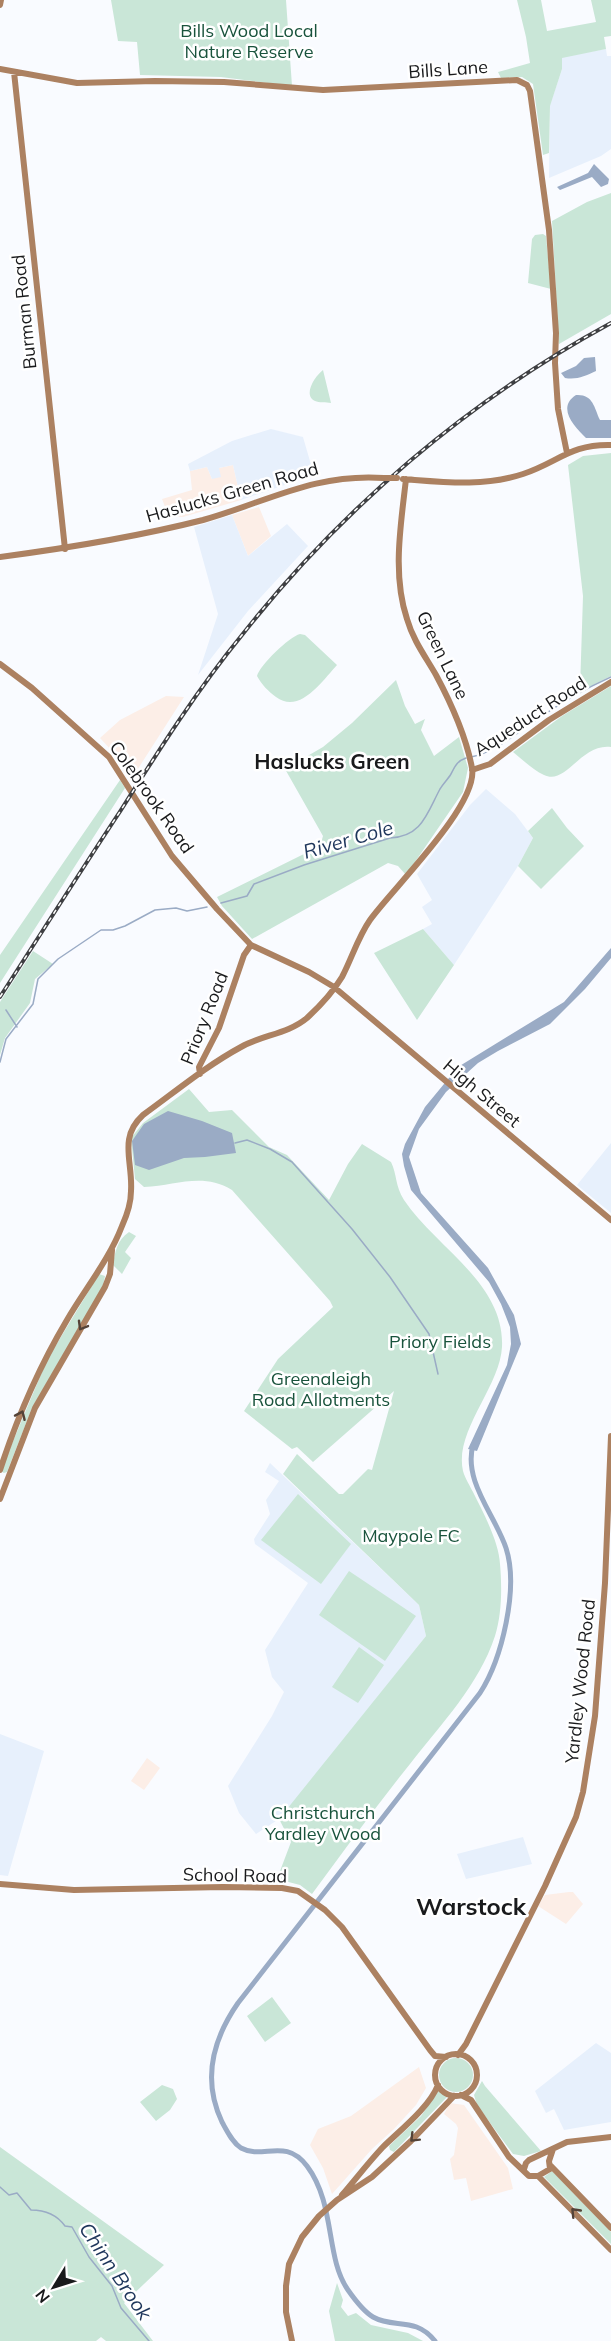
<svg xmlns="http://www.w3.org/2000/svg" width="611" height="2341" viewBox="0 0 611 2341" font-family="Mulish,sans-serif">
  <rect width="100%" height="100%" fill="#f9fbff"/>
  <path fill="#fceee7" d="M233 465 241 500 183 517H172L167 512 162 499 192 490 190 471 207 467 212 479 219 468Z
    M259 507 271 536 248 556 232 515Z
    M166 696 184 697 134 775 100 738 120 720Z
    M147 1758 160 1768 144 1790 131 1781Z
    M569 1892H573L583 1904 566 1924 538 1906 545 1895Z
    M419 2067 426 2088 416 2105 394 2129 372 2149 332 2194 323 2168 310 2145 318 2129 351 2116Z
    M450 2103 464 2105 508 2168 513 2189 471 2201 466 2178 454 2180 450 2159 454 2155 458 2128 456 2124 444 2114Z"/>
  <path fill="#e7f0fc" d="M606 49 607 56H611V149L601 156 549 178 550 105 562 69 561 57Z
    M271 429 303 437 314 475 241 500 233 465 219 468 221 477 212 479 207 467 190 471 188 464 232 441Z
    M232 515 248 556 287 524 308 546 248 611 198 675 218 614 194 527Z
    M486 789 515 814 533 838 518 866 454 965 423 929 432 924 422 907 432 900 417 874 470 805Z
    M611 1143V1213L577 1185Z
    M270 1463 419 1605 426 1636 294 1803 279 1819 256 1834 239 1813 228 1786 272 1716 284 1692 272 1677 265 1650 308 1583 255 1544 254 1539 270 1514 266 1500 279 1481 265 1472Z
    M0 1734 44 1751 8 1876 0 1875Z
    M523 1837 532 1864 466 1879 457 1854Z
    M596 2043 611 2053V2122L564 2130 554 2109 546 2113 535 2091Z"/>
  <path fill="#c9e6d7" d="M111 0H286L292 86 221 77 140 75 137 42 118 41Z
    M517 0H541L547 31 596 22 591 0H611V36L604 37 606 49 562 58V69L550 106 549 153 543 155 533 84 522 77 501 78 498 72 530 63 526 37Z
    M611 193V314L559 344 552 221 587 202Z
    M543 234 546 236 551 289 528 283 532 239 535 235Z
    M323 370 331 403C326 402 319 403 315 401 302 395 316 375 323 370Z
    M611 453V676L583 690 580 689 583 596 568 465 583 456Z
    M300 634 305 635 337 665C323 680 300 715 276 697 268 691 262 685 257 676 260 665 289 637 300 634Z
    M396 680 405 706 415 724 425 719 421 730 434 756 459 737 468 768 463 792 406 875 398 866 388 863 252 939 222 906 217 897 316 848 321 843 323 836 285 769 323 747 352 723Z
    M611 686V747C581 743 566 786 544 775 533 770 523 760 513 752L562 716Z
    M120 780 125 788 0 983V955Z
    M552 808 567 828 584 846 541 889 518 866 533 838 528 831Z
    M423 929 454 965 417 1020 374 953Z
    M33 951 53 964 35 979 30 1003 5 1038 0 1055V1002Z
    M189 1089 209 1112 232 1110 269 1147 287 1155 329 1200 348 1164 362 1144 391 1162C397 1174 395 1186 404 1200 435 1247 505 1283 502 1347 500 1387 454 1431 463 1471 465 1478 470 1486 473 1492 483 1512 499 1542 500 1564 502 1587 502 1614 495 1636 479 1685 441 1724 410 1764 376 1806 344 1851 312 1894L300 1885 277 1879 291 1842 279 1819 426 1636 419 1605 283 1474 297 1454 339 1494H343L368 1469 372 1470 394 1391 313 1462 297 1447 292 1449 244 1411 278 1359 333 1307 330 1301 232 1190C202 1172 176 1186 144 1187L135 1179 131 1138 143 1123Z
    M129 1232 136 1236 125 1252 131 1258 122 1274 113 1265C115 1252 117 1240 129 1232Z
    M99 1274 105 1276 103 1286 32 1408 7 1472 4 1473 2 1472 6 1458 47 1360Z
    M298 1494 351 1544 321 1584 261 1540Z
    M349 1571 416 1616 385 1661 319 1615Z
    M359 1647 384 1665 358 1703 332 1687Z
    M272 1997 291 2023 265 2042 247 2016Z
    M439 2075a17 17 0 1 1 34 0a17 17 0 1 1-34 0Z
    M482 2081 485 2086 541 2151 524 2156 513 2154 477 2105 474 2095Z
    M162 2085 173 2089 177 2099 170 2110 156 2121 140 2102Z
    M439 2090 447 2097 394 2152 390 2150 389 2146 421 2116Z
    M0 2147 164 2265 124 2303 153 2341H106L101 2337 96 2341H0Z
    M552 2171 611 2232V2244L544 2177Z
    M337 2283 343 2300 341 2307 348 2316 356 2313 371 2325 408 2333 423 2341H335L329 2311Z"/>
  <path fill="#9aabc5" d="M594 164 609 179 608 184 601 187 592 177 560 190 557 187 588 173Z
    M595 357 596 371C585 376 577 380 565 378L561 373 576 366 584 358Z
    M576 395C593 394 594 407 600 420H611V438H586C575 427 556 408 576 395Z
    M611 948V958L585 989 550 1024 498 1051 478 1063 446 1092 419 1129 409 1157 421 1193 488 1268 514 1315 521 1344 477 1451 468 1449 507 1365 511 1344 510 1327 501 1304 489 1282 411 1190 404 1166 402 1154 405 1144 425 1107 458 1067 564 1002Z
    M168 1111 202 1121 232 1133 236 1153 205 1157 184 1158 149 1170 135 1165 132 1141 144 1124Z"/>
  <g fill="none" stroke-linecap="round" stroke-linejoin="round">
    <path stroke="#9aabc5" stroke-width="1.5" d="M471 757C497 751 514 735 535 721 559 704 584 689 611 677
      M221 903 247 896 254 884 304 865 390 838C422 837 427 813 440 789 443 784 448 779 451 774 455 766 457 761 466 758
      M6 1010 17 1027
      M0 1062 6 1039 33 1004 38 979 58 959 101 930H113L125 926 155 910 176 908 187 911 207 907
      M235 1143 247 1140 270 1149 292 1162 352 1229 390 1277 429 1334 438 1374
      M0 2187 9 2195 17 2193 31 2210C45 2210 57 2215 65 2226L72 2227 89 2257 112 2286 121 2308 149 2341"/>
    <path stroke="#9aabc5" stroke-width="5" d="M435 2341C415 2316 394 2329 373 2317 363 2311 355 2300 348 2290 325 2257 336 2205 307 2166 285 2137 263 2160 241 2148 232 2142 227 2131 222 2122 202 2080 213 2039 238 2003L480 1693C502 1659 519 1588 506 1548 495 1515 463 1481 473 1445"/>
    <path stroke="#ac8161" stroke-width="6" d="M0 5 1 0
      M0 69 77 83 155 81 224 82 323 90 517 80 527 85 530 91 549 230 556 333 555 363 558 409 567 453
      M14 72 65 549
      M403 479C443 482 484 487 523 474 559 462 570 444 611 445
      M0 557C68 548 136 537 203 520 267 502 314 473 384 478
      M0 664 32 688 109 757 172 856 217 909 251 945 309 972 334 987 611 1220
      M472 770 490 764 549 720 611 682
      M200 1074 199 1067 219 1028 244 955 251 945
      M0 1470C17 1418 39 1367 67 1320 85 1289 109 1260 122 1226 127 1215 131 1204 131 1191 133 1161 118 1138 143 1115 175 1092 206 1066 241 1047 262 1035 288 1034 307 1018 320 1006 333 992 342 977 352 958 358 937 370 920 392 889 479 805 472 768 466 736 451 703 436 675 425 656 413 640 407 619 392 574 401 524 406 479
      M0 1499 35 1408 105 1287 110 1274 112 1250
      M0 1884 74 1890 223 1887 282 1888 298 1891 325 1910 342 1927 430 2050 435 2056 446 2057
      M435 2075a21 21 0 1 1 42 0a21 21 0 1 1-42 0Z
      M458 2055 466 2044 545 1886 576 1817 583 1792 595 1716 605 1583 611 1436
      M461 2095 471 2100 509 2157 529 2176H538L550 2169 549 2161 553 2149
      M551 2166 611 2228
      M524 2169 526 2163 529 2160 567 2142 611 2137
      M538 2176 611 2250
      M342 2195C355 2180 368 2163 382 2148 399 2131 429 2108 438 2085
      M292 2341 286 2312V2286L289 2264 302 2237 319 2216 337 2200 372 2177 411 2141 454 2096"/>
    <g stroke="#3e3f42" stroke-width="4">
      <path id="rail" d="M0 997C40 935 80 872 121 810 159 750 197 690 242 635 342 508 469 400 611 323"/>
    </g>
    <use href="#rail" stroke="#fff" stroke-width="1.5" stroke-dasharray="4.5" stroke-linecap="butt"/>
    <path stroke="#ac8161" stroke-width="6" d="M384 478H397"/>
  </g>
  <defs><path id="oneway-chevron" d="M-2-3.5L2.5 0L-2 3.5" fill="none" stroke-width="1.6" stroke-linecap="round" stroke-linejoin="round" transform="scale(1.5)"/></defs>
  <g stroke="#544338">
    <use href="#oneway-chevron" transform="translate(82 1326) rotate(120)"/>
    <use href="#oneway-chevron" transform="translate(21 1415) rotate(-66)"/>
    <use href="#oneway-chevron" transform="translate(414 2138) rotate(135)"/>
    <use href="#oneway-chevron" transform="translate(575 2212) rotate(-134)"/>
  </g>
  <g text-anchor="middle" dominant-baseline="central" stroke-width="5" stroke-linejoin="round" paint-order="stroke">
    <g font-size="18" fill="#19533c" stroke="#fff">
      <text x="249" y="30">Bills Wood Local<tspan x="249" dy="21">Nature Reserve</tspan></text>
      <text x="440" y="1341">Priory Fields</text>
      <text x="321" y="1378">Greenaleigh<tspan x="321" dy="21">Road Allotments</tspan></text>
      <text x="411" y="1535">Maypole FC</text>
      <text x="323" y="1812">Christchurch<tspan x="323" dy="21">Yardley Wood</tspan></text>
    </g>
    <g font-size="18" fill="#191a1c" stroke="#fff">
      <text transform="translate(448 69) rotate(-4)">Bills Lane</text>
      <text transform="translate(24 312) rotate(-96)">Burman Road</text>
      <text transform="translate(232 492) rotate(-16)">Haslucks Green Road</text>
      <text transform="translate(443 655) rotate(64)">Green Lane</text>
      <text transform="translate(530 716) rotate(-33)">Aqueduct Road</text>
      <text transform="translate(152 797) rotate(55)">Colebrook Road</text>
      <text transform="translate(204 1018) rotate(-68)">Priory Road</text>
      <text transform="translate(482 1093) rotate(40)">High Street</text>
      <text transform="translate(580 1681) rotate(-84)">Yardley Wood Road</text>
      <text transform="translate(235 1875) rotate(1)">School Road</text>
    </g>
    <g font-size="20" font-style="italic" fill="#1e365b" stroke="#fff">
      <text transform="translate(348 839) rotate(-16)">River Cole</text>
      <text transform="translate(116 2271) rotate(56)">Chinn Brook</text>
    </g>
    <g font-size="21" font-weight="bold" fill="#191a1c" stroke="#fff">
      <text x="332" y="761">Haslucks Green</text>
    </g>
    <g font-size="24" font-weight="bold" fill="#191a1c" stroke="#fff">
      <text x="471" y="1906">Warstock</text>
    </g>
  </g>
  <g transform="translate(54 2287) rotate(232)" stroke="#ffffff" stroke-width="4.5" paint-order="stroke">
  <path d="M0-4.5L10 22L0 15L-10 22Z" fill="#191a1c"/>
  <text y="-9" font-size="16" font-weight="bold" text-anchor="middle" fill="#191a1c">N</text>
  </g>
</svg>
